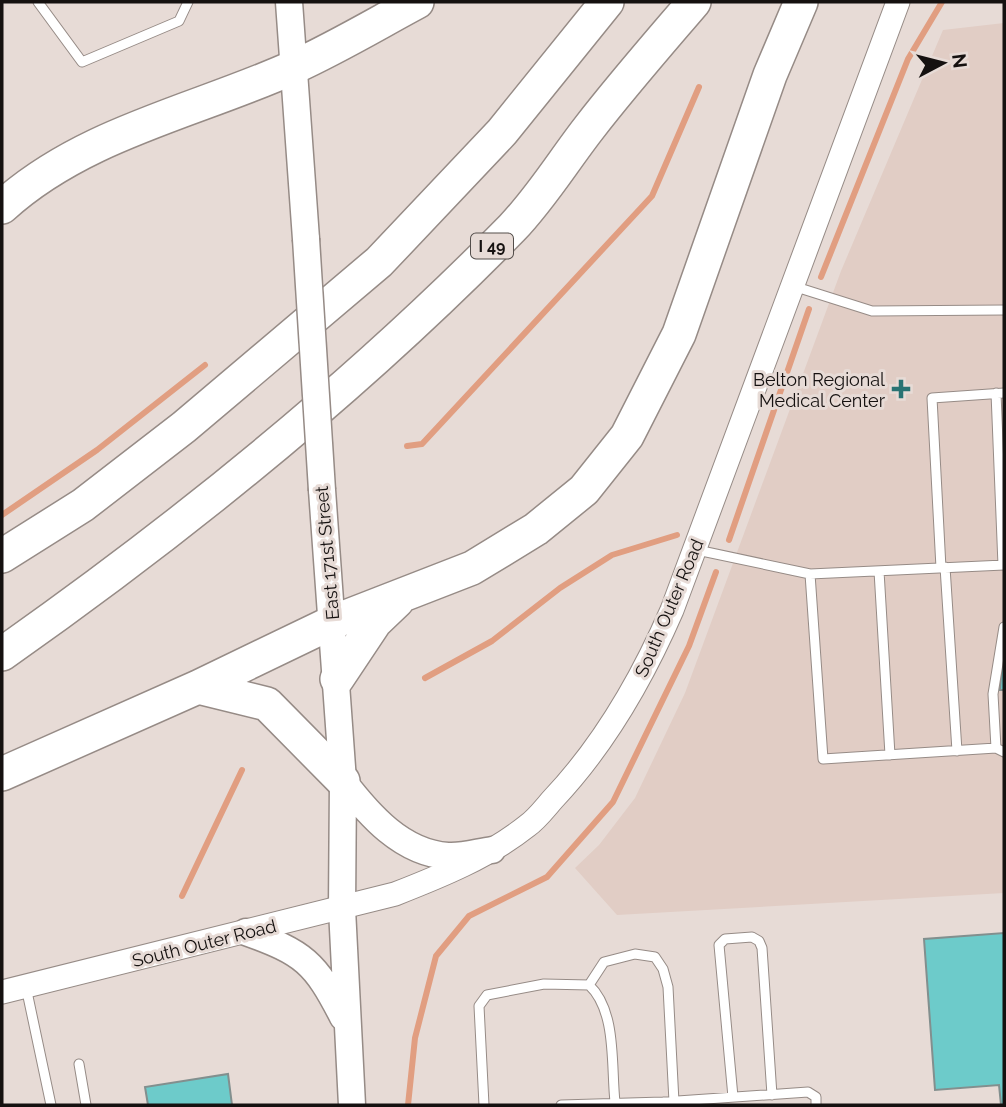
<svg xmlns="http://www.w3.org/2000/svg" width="1006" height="1107" viewBox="0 0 1006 1107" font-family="Raleway,sans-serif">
  <rect width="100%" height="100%" fill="#e7dbd6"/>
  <path fill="#e1cdc5" d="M1004 23V893L617 915 575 868 599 845 635 798 685 693 841 271 943 30Z"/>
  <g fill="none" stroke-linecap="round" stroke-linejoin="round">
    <path stroke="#e19e81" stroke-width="6" d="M821 277 908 59 942 2
      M407 446 422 444 652 196 699 87
      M2 515 97 450 205 365
      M729 540 809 309
      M425 678 492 641 560 588 612 555 677 535
      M182 896 242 770
      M408 1105 415 1038 436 956 469 916 547 877 613 802 689 646 716 572"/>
  </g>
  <path fill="#6dcbca" stroke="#828f8e" stroke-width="2" d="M1002 659H1004V690H1000Z
    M1004 933V1105H1001L999 1085 935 1090 924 939Z
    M228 1074 232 1105H148L145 1087Z"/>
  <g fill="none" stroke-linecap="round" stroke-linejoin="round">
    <g stroke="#968b86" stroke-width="11">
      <path id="service" d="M38 2 82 62 179 21 188 2
        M793 286 872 311 1004 310
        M996 393 1003 565
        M697 550 810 574 1004 565
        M945 567 957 751
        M941 568 932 398 1004 393
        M879 571 890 755
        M810 574 823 759 996 748 1004 752
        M996 748 993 694 1004 627
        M589 985 604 962 635 954 655 957 663 969 668 987 674 1102
        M26 987 51 1105
        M79 1064 86 1105
        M733 1097 719 945 725 939 752 937 759 941 762 948 772 1095
        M484 1105 479 1006 487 995 544 984 589 985C617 1011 611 1066 615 1102
        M561 1105 663 1102 808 1092 816 1097V1105"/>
    </g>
    <g stroke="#968b86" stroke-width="25">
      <path id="tertiary" d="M2 992 395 894C441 876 488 857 527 826 537 819 545 808 553 799 605 744 642 679 672 610L898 2"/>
    </g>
    <g stroke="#968b86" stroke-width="29">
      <path id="secondary" d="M289 2 306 239
        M322 490 343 781 342 909 352 1105
        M343 781C369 815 402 853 448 856 462 857 478 852 492 850
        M246 932C304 953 315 962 343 1017"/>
    </g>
    <g stroke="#968b86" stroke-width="36">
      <path id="motorway" d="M2 207C83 133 197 111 294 67 336 48 376 24 417 2
        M2 556 83 505 184 427 379 262 502 132 607 2
        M2 654C184 526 356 387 512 228 541 198 564 160 589 128 623 84 659 43 694 2
        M337 679 375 622 397 601
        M198 687 267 704 343 781
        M2 774 198 687 333 622 472 568 536 529 584 490 627 436 679 334 770 75 801 2"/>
    </g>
    <use href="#service" stroke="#fff" stroke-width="9"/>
    <use href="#tertiary" stroke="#fff" stroke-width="23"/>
    <use href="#secondary" stroke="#fff" stroke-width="26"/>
    <use href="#motorway" stroke="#fff" stroke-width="33"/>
    <g stroke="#968b86" stroke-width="29" stroke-linecap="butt">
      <path id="secondary-bridge" d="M306 239 322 490"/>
    </g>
    <use href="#secondary-bridge" stroke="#fff" stroke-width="26"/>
  </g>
  <path fill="#297373" stroke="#e7dbd6" stroke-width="2.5" d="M897.5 378.5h7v7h7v7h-7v7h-7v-7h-7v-7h7z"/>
  <g text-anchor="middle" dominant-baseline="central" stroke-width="6" stroke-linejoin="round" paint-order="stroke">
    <rect fill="#e7dbd6" stroke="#544e4b" stroke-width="2" x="471" y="233.5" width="42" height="25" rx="5"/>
    <g font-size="16" font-weight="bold" fill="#151110">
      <text x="492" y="246">I 49</text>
    </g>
    <g font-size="18" fill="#151110" stroke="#e7dbd6" text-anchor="end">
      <text x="885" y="379">Belton Regional<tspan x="885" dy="21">Medical Center</tspan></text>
    </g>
    <g font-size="18" fill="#151110" stroke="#e7dbd6">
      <text transform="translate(327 553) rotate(-95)">East 171st Street</text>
      <text transform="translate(669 608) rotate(-67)">South Outer Road</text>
      <text transform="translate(204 943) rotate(-14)">South Outer Road</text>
    </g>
  </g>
  <rect width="1006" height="1107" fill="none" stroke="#151110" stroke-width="7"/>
  <g transform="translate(943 63) rotate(83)" stroke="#e7dbd6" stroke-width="5" paint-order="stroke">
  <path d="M0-5L12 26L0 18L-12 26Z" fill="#151110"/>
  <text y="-10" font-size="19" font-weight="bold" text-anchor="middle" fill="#151110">N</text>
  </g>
</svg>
